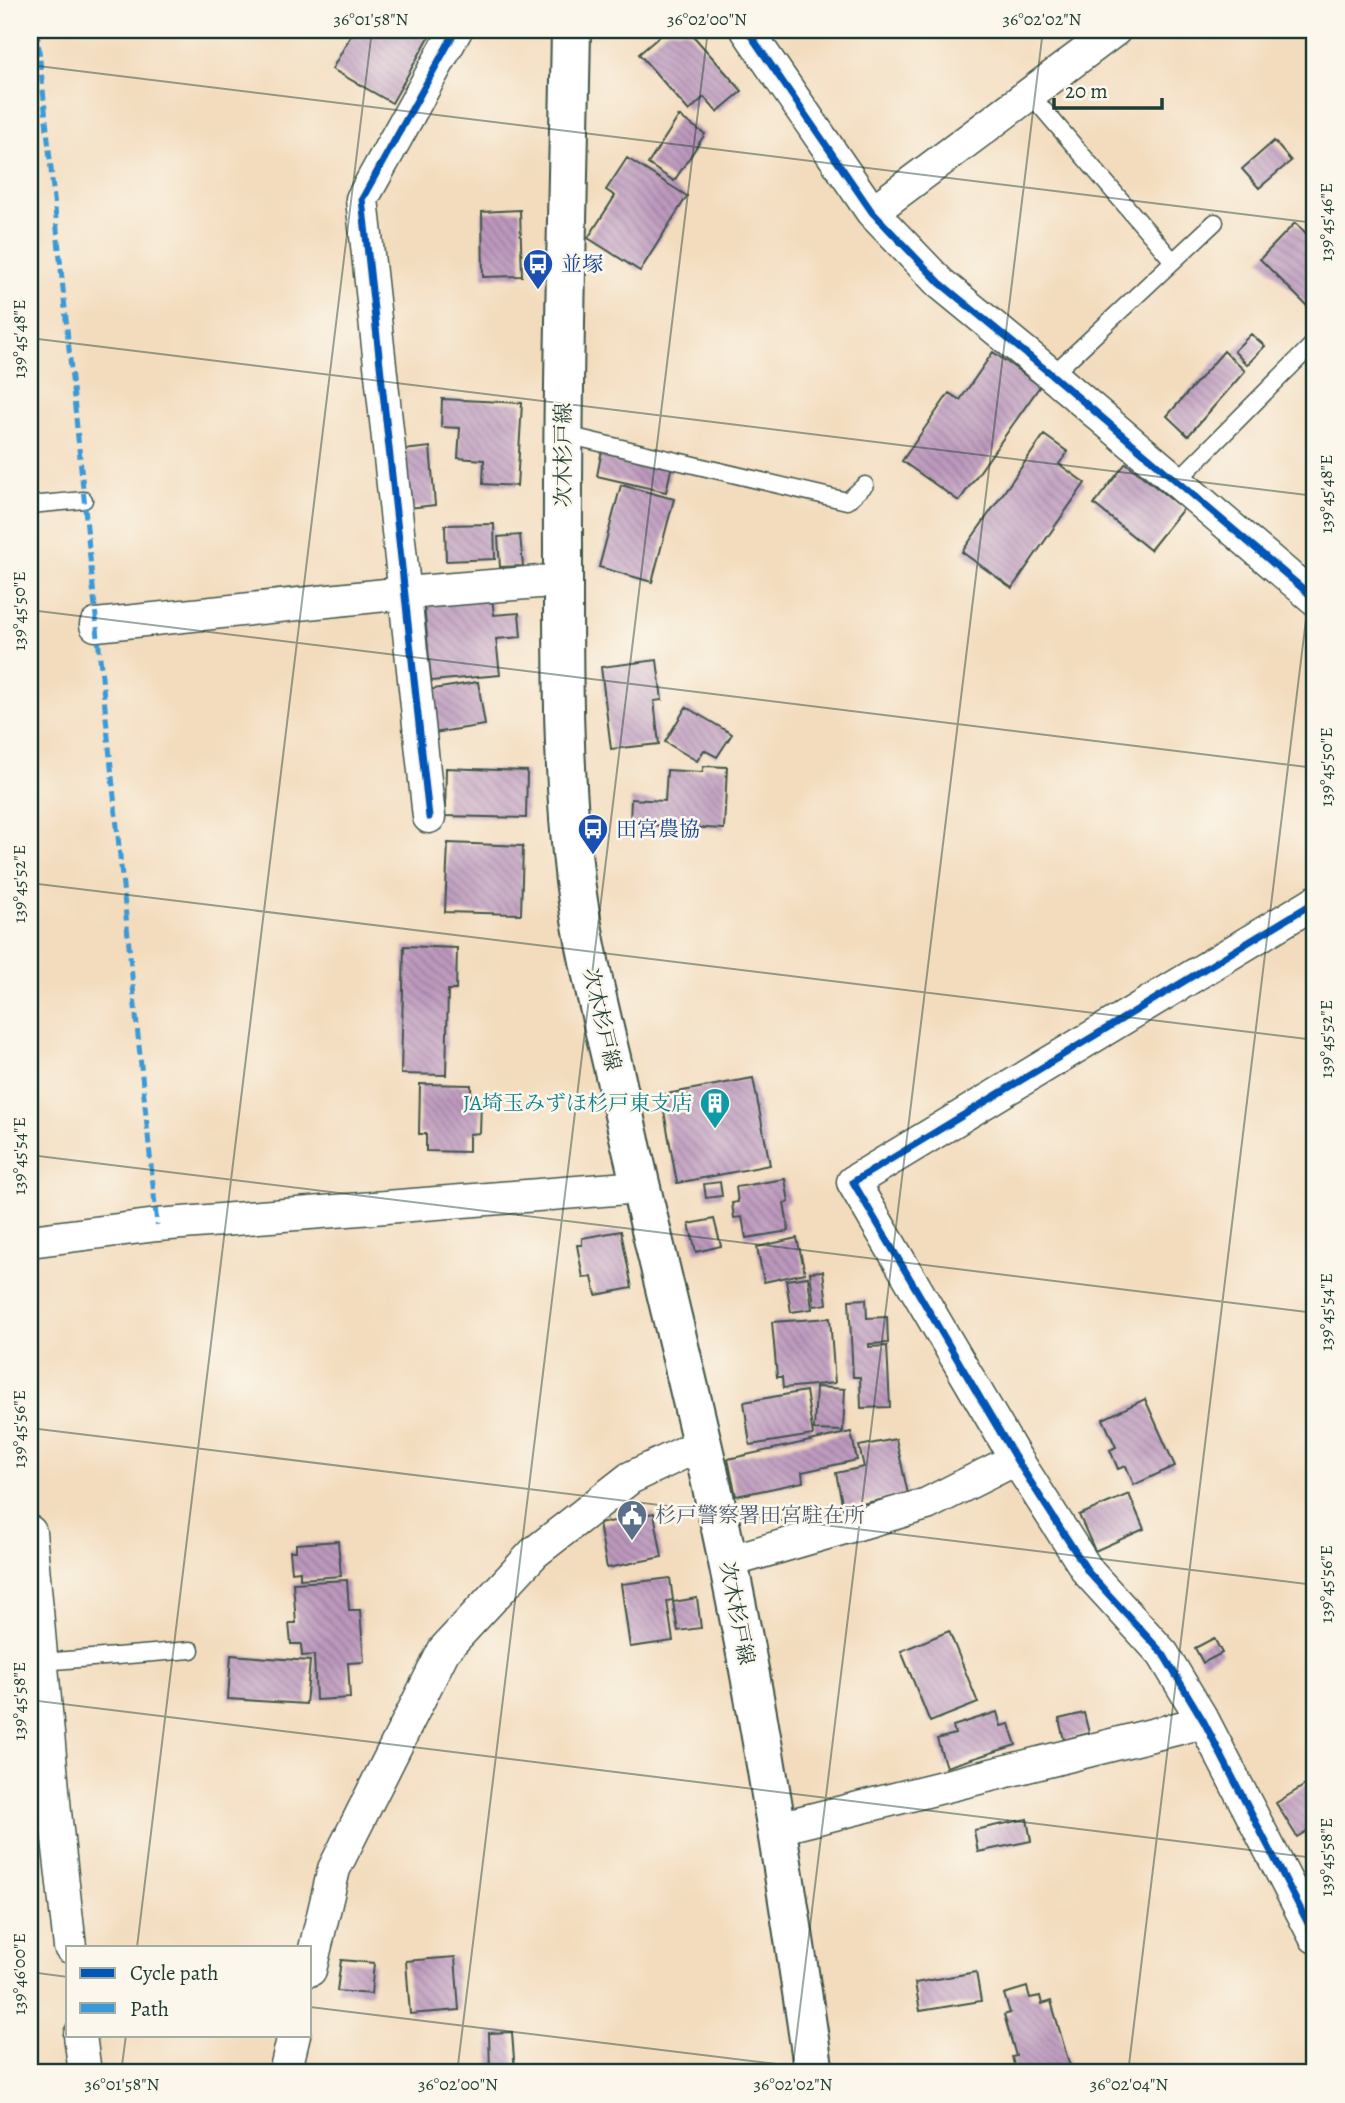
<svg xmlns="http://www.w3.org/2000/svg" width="1345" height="2103" viewBox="0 0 1345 2103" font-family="Alegreya,'Noto Serif JP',serif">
  <defs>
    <pattern id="building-back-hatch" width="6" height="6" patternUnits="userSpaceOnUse" patternTransform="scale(1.75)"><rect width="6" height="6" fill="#bc98bd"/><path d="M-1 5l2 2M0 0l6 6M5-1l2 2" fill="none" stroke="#987d9a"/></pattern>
  </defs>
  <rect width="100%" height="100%" fill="#fbf7ec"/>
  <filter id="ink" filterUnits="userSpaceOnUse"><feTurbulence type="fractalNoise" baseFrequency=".0143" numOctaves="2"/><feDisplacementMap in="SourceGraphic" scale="14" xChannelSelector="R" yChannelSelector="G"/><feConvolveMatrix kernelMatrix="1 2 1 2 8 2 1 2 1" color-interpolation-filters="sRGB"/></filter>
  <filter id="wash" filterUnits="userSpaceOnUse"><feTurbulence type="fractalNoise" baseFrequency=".00686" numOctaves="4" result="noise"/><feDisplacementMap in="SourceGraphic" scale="28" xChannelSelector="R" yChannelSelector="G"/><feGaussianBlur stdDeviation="1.57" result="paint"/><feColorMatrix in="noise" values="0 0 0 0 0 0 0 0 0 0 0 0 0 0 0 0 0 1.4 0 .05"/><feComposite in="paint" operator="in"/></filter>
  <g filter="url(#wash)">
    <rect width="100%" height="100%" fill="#f3dcbd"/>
    <g id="blocks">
      <path fill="url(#building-back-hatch)" d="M354 30H433L392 103 332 69Z
        M667 30H688L742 91 717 112 704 97 689 111 639 54Z
        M679 116 705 134 674 181 648 164Z
        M1274 141 1291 161 1259 188 1242 169Z
        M627 158 687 196 640 271 588 238 615 196 606 190Z
        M520 210 522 276 483 277 482 212Z
        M1295 223 1307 234 1315 226V299L1308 307 1260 259Z
        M1251 334 1265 346 1247 365 1234 351Z
        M1224 351 1245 371 1188 436 1167 416Z
        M993 352 1040 386 959 501 902 461 949 393 960 400Z
        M442 399 522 403 517 486 483 484 484 460 458 458 460 428 441 427Z
        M1044 435 1068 452 1059 464 1085 483 1012 588 962 552Z
        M430 447 435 505 409 508 404 450Z
        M602 450 672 465 666 492 597 476Z
        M1126 463 1183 509 1150 550 1094 504Z
        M621 485 674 499 652 582 599 567Z
        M494 524 495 559 446 561 445 525Z
        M520 535 523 566 500 567 498 537Z
        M492 598 494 615 519 613 521 637 496 639 500 675 431 681 424 604Z
        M657 660 662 700 654 701 659 744 611 749 601 667Z
        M478 682 485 725 433 733 427 690Z
        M686 707 732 734 717 757 704 750 697 761 665 742Z
        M704 766 727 767 724 829 630 824 631 799 665 801 667 770 702 772Z
        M446 768 527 771 526 818 445 816Z
        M448 843 523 846 521 914 445 912Z
        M404 946 457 948 456 990H448L446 1075 401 1074Z
        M753 1078 770 1165 677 1183 661 1095Z
        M420 1084 471 1085V1100L481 1101 480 1133 469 1134V1152L426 1151V1134H419Z
        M785 1179 789 1202 784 1203 789 1231 746 1238 742 1217 734 1218 732 1203 738 1202 736 1187Z
        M720 1182 722 1196 706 1198 704 1184Z
        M714 1219 721 1246 696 1252 689 1224Z
        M621 1231 632 1288 596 1295 592 1277 583 1278 577 1245H582V1238Z
        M797 1238 805 1273 764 1282 757 1247Z
        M823 1271 827 1304 814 1306 810 1272Z
        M808 1277 812 1309 791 1312 786 1280Z
        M866 1299 867 1318 887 1317 888 1343 869 1344V1347L887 1346 890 1407 861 1408 860 1377H853L849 1300Z
        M830 1318 835 1383 783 1388 782 1377H777L772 1322Z
        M816 1387 845 1389 843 1431 814 1430Z
        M806 1391 813 1435 750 1445 744 1402Z
        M1145 1399 1175 1466 1134 1485 1126 1466 1118 1469 1110 1450 1116 1447 1103 1419Z
        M851 1432 857 1460 802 1472 803 1482 736 1496 728 1459Z
        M896 1439 908 1494 843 1508 836 1473 864 1467 859 1446Z
        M1129 1494 1144 1529 1095 1551 1079 1515Z
        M654 1513 662 1557 607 1568 599 1524Z
        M338 1541 341 1576 300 1579V1571L292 1572 290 1551H296V1544Z
        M670 1578 673 1600 667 1601 673 1641 630 1647 621 1584Z
        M347 1580 349 1610H360L364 1662 348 1663 350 1698 316 1700 314 1655 302 1656 301 1644H291L289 1623H296L293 1583Z
        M697 1598 701 1628 678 1631 673 1602Z
        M949 1631 978 1703 930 1722 901 1651Z
        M1214 1638 1222 1653 1203 1663 1195 1648Z
        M231 1655 310 1661 306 1704 228 1699Z
        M997 1712 1001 1726 1009 1724 1016 1745 946 1767 937 1739 955 1734 953 1726Z
        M1084 1713 1089 1733 1064 1740 1059 1719Z
        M1315 1779V1826L1297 1837 1276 1803Z
        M1027 1819 1031 1841 978 1852 974 1830Z
        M455 1957 459 2010 410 2014 406 1961Z
        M341 1960 374 1963 371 1994 337 1991Z
        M976 1972 981 2001 920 2011 915 1983Z
        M1027 1987 1030 1998 1040 1996 1042 2004 1051 2001 1071 2070 1078 2068 1080 2073H1016L1012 2057 1016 2056 1004 2015 1010 2013 1004 1994Z
        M512 2032 515 2073H490L489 2033Z"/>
    </g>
  </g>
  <g filter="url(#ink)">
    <use href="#blocks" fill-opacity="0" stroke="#3f5549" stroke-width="2"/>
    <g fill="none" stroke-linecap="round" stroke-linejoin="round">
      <g stroke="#3f5549" stroke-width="19">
        <path id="lane" d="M1030 94 1173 261
          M1052 375 1215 222
          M562 434 847 501 865 485
          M1177 481 1315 342
          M30 505 84 500
          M42 1662 191 1650"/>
      </g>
      <g stroke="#3f5549" stroke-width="35">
        <path id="street" d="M747 30 872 212 940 283 1052 375 1315 599
          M872 212 1115 30
          M96 625 405 593 563 580
          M429 817 362 199 456 30
          M1315 902 853 1182 1016 1459 1089 1573 1163 1654 1204 1722 1315 1937
          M30 1241 157 1225 640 1187
          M30 1532 55 1812 70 1947
          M727 1562 927 1504 1016 1459
          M778 1828 1204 1722
          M310 1970 334 1869 444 1650 534 1553 630 1478 702 1444
          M80 2035 85 2073
          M285 2073 294 2035"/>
      </g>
      <g stroke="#3f5549" stroke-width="42">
        <path id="secondary" d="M571 30C568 203 562 376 563 549 563 660 562 771 575 881 584 947 600 1011 615 1075 642 1197 673 1318 701 1439 750 1648 783 1861 814 2073"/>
      </g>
      <use href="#lane" stroke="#fff" stroke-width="16"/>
      <use href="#street" stroke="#fff" stroke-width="32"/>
      <use href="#secondary" stroke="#fff" stroke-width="38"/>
      <path stroke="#3a99d8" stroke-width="5" stroke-dasharray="10 5" stroke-linecap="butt" d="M37 30 157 1225"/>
      <g stroke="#fbf7ec" stroke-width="11">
        <path id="cycleway" d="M747 30 872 212 940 283 1052 375 1315 599
          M429 817 362 199 456 30
          M1315 902 853 1182 1016 1459 1089 1573 1163 1654 1204 1722 1315 1937"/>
      </g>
      <use href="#cycleway" stroke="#0057b8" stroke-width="7"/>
    </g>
  </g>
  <path fill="none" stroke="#1f3d34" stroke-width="2" stroke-opacity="0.45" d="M30 65 1315 223M30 87 37 30M30 338 1315 496M30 610 1315 768M30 883 1315 1040M30 1155 1315 1313M30 1428 1315 1585M30 1700 1315 1858M137 1947 372 30M30 1972 68 1977M310 2007 850 2073M121 2073 126 2035M457 2073 708 30M792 2073 1043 30M1128 2073 1315 546"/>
  <defs>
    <g id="bus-pin" transform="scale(1.575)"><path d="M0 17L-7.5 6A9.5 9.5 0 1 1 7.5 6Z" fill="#1a4fb4" stroke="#fbf7ec"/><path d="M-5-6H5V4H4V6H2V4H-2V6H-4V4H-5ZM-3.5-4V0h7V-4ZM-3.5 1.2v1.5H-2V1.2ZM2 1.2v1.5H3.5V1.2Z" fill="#fff"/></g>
    <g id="building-pin" transform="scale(1.575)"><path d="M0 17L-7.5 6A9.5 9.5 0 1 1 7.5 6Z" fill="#0f9aa8" stroke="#fbf7ec"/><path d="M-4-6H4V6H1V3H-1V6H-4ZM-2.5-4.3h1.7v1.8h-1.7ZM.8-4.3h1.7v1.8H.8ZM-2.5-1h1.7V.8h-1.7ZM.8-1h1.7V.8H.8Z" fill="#fff"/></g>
    <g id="civic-pin" transform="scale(1.575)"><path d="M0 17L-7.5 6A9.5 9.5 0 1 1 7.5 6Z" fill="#5c6f8a" stroke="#fbf7ec"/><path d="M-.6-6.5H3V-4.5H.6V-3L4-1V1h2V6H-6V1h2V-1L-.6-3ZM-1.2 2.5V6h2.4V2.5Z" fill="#fff"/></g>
  </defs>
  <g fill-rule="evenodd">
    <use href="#bus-pin" x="538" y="264"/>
    <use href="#bus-pin" x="593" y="829"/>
    <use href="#building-pin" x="715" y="1103"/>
    <use href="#civic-pin" x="632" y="1515"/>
  </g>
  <g text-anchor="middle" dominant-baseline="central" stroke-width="5" stroke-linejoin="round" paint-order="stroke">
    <g font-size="21" fill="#164399" stroke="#fbf7ec" text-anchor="start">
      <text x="561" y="264">並塚</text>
      <text x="616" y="829">田宮農協</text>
    </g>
    <g font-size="21" fill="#1f3d34" stroke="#fbf7ec">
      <text transform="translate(563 455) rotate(-90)">次木杉戸線</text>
      <text transform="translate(602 1019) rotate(77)">次木杉戸線</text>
      <text transform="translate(737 1613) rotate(79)">次木杉戸線</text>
    </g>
    <g font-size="21" fill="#0d838f" stroke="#fbf7ec" text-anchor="end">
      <text x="692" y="1103">JA埼玉みずほ杉戸東支店</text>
    </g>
    <g font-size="21" fill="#4e5e75" stroke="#fbf7ec" text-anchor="start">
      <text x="655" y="1515">杉戸警察署田宮駐在所</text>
    </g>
  </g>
  <rect width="1345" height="2103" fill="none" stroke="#fbf7ec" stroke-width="77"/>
  <rect x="66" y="1946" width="245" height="91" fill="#fbf7ec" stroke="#a3ada2" stroke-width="2"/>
  <rect x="80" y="1968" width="35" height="10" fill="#0057b8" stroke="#a3ada2" stroke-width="2"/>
  <text x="130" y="1980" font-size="21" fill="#1f3d34">Cycle path</text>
  <rect x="80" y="2003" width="35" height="10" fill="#3a99d8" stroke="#a3ada2" stroke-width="2"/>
  <text x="130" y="2016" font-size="21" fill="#1f3d34">Path</text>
  <path d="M1054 98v10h108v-10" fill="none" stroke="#1f3d34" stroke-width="3.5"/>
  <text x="1065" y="98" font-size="21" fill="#1f3d34" stroke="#fbf7ec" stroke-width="5" paint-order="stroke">20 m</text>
  <rect x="38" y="38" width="1268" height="2026" fill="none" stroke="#1f3d34" stroke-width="2.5"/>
  <g font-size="18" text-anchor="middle" fill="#1f3d34">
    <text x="371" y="25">36°01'58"N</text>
    <text x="707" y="25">36°02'00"N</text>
    <text x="1042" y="25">36°02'02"N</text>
    <text transform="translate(1326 222) rotate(-90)" y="6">139°45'46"E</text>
    <text transform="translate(19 339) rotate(-90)" y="6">139°45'48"E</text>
    <text transform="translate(1326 494) rotate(-90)" y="6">139°45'48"E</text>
    <text transform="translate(19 611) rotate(-90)" y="6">139°45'50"E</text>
    <text transform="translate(1326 767) rotate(-90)" y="6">139°45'50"E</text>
    <text transform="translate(19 884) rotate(-90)" y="6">139°45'52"E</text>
    <text transform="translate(1326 1039) rotate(-90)" y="6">139°45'52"E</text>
    <text transform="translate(19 1156) rotate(-90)" y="6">139°45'54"E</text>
    <text transform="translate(1326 1312) rotate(-90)" y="6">139°45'54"E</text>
    <text transform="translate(19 1429) rotate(-90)" y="6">139°45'56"E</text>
    <text transform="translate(1326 1584) rotate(-90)" y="6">139°45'56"E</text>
    <text transform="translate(19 1701) rotate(-90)" y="6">139°45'58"E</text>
    <text transform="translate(1326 1857) rotate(-90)" y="6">139°45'58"E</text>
    <text transform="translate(19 1974) rotate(-90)" y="6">139°46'00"E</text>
    <text x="122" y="2090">36°01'58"N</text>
    <text x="458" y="2090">36°02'00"N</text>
    <text x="793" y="2090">36°02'02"N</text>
    <text x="1129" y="2090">36°02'04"N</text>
  </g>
</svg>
